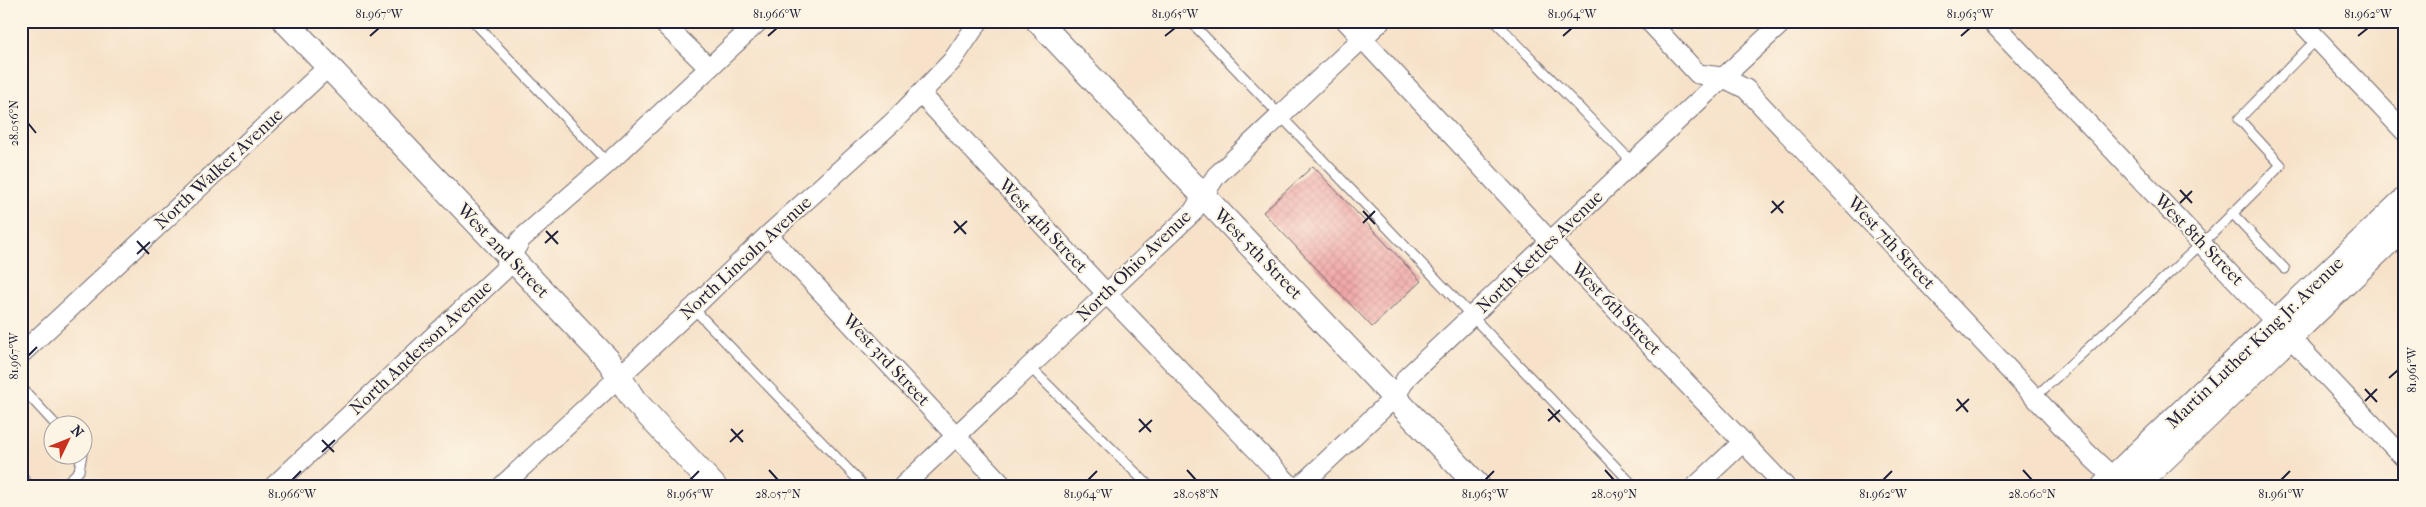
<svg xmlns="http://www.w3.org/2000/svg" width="2426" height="507" viewBox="0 0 2426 507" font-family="'IM FELL French Canon',serif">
  <defs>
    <pattern id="building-cross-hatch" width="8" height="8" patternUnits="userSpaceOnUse" patternTransform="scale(1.25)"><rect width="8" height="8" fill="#f1a8a7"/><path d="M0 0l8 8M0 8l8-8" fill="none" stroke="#ce9091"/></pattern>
  </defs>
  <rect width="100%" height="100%" fill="#fcf5e5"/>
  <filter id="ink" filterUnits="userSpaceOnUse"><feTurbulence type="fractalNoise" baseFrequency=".02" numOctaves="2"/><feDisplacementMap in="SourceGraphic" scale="10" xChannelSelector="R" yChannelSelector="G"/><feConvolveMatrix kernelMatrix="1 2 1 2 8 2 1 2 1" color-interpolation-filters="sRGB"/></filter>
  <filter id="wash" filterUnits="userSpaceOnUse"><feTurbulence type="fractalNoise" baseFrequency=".0096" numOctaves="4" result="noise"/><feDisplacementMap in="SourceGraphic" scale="20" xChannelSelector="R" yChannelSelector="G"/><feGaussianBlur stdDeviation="1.12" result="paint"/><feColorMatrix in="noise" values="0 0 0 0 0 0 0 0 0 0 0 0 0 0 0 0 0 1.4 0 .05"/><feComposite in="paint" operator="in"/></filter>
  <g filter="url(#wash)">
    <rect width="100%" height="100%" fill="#f7e2c9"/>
    <g id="blocks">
      <path fill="url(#building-cross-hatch)" d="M1313 166 1421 281 1372 327 1263 212Z"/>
    </g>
  </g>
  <g filter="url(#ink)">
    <use href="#blocks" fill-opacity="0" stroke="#6d656d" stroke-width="1"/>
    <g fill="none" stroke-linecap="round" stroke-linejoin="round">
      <g stroke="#6d656d" stroke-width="11">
        <path id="service" d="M473 21 608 163
          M1190 21 1634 486
          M1495 21 1633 163
          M2232 213 2285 269
          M693 308 864 486
          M1029 366 1149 486
          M21 387 55 424
          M2035 397 2213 233 2281 165 2239 119 2317 39
          M21 476 30 486
          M63 486 79 471 82 454"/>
      </g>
      <g stroke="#6d656d" stroke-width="21">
        <path id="minor" d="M661 21 709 68
          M1346 21 1551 242 1785 486
          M1649 21 1698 74 1722 77 1746 89 2087 453 2122 486
          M1991 21 2405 459
          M2300 21 2405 132
          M921 94 1106 293 1291 486
          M768 235 1003 486
          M21 354 328 67
          M274 486 503 271 521 239 608 163 759 21
          M502 486 693 308 768 235 894 121 952 61 979 21
          M903 486 1192 213 1216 176 1381 21
          M1300 486 1395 397 1407 377C1533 259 1657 138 1784 21
          M1696 486 1743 442"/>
      </g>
      <g stroke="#6d656d" stroke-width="26">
        <path id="tertiary" d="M285 21 609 361 634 400 714 486
          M1038 21 1478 486
          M2104 486 2405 199
          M2136 486 2405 226"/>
      </g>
      <use href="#service" stroke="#fff" stroke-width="9"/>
      <use href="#minor" stroke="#fff" stroke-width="19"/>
      <use href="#tertiary" stroke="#fff" stroke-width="24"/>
    </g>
  </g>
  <path fill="none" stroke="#22223b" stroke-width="2" d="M370 36 379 28M768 36 777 28M1165 36 1175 28M1563 36 1572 28M1961 36 1970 28M2358 36 2368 28M28 123 36 133M2180 190 2192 203M1772 201 1783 213M2180 203 2192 191M1363 211 1375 224M1771 213 1784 201M954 221 966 234M1363 223 1375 211M546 231 558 244M954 233 967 221M137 241 149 254M545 243 558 231M137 254 150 242M28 356 37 347M2389 378 2398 370M2365 389 2377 402M1957 399 1968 412M2365 401 2377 389M1548 409 1560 422M1956 411 1969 399M1139 419 1151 432M1548 421 1560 410M731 429 743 442M1139 432 1152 420M322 440 334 452M730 442 743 430M322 452 335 440M769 470 778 480M1187 470 1196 480M1605 470 1614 480M2023 470 2032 480M292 480 301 471M690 480 699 471M1088 480 1097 471M1485 480 1494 471M1883 480 1892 471M2281 480 2290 471"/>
  <g text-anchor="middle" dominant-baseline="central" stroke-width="4" stroke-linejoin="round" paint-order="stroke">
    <g font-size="18" fill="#22223b" stroke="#fcf5e5">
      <text transform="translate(219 169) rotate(-43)">North Walker Avenue</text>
      <text transform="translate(1043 226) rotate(47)">West 4th Street</text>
      <text transform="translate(2199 240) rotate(46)">West 8th Street</text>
      <text transform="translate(1891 243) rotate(47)">West 7th Street</text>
      <text transform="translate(503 251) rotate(46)">West 2nd Street</text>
      <text transform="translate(1540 252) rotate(-44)">North Kettles Avenue</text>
      <text transform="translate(1258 254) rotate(46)">West 5th Street</text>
      <text transform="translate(746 258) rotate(-43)">North Lincoln Avenue</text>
      <text transform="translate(1134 266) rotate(-44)">North Ohio Avenue</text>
      <text transform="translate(1616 309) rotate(46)">West 6th Street</text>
      <text transform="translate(2255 343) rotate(-44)">Martin Luther King Jr. Avenue</text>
      <text transform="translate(421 348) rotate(-43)">North Anderson Avenue</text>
      <text transform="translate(886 360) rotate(47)">West 3rd Street</text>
    </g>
  </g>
  <rect width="2426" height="507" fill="none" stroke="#fcf5e5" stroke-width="55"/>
  <g transform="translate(68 440) rotate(47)"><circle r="24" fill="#fcf5e5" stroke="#a5a1a1"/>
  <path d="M0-4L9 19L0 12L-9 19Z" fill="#c8321e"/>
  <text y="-8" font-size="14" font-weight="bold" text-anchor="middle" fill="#22223b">N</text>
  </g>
  <rect x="28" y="28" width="2370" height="452" fill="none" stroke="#22223b" stroke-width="2"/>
  <g font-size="12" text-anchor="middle" fill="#22223b">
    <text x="379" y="18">81.967°W</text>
    <text x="777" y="18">81.966°W</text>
    <text x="1175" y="18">81.965°W</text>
    <text x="1572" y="18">81.964°W</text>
    <text x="1970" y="18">81.963°W</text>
    <text x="2368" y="18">81.962°W</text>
    <text transform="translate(14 123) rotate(-90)" y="4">28.056°N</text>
    <text transform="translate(14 356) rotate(-90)" y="4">81.967°W</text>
    <text transform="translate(2412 370) rotate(-90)" y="4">81.961°W</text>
    <text x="292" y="498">81.966°W</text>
    <text x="690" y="498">81.965°W</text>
    <text x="778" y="498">28.057°N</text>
    <text x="1088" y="498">81.964°W</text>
    <text x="1196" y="498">28.058°N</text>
    <text x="1485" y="498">81.963°W</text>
    <text x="1614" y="498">28.059°N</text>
    <text x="1883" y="498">81.962°W</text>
    <text x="2032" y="498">28.060°N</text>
    <text x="2281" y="498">81.961°W</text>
  </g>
</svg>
